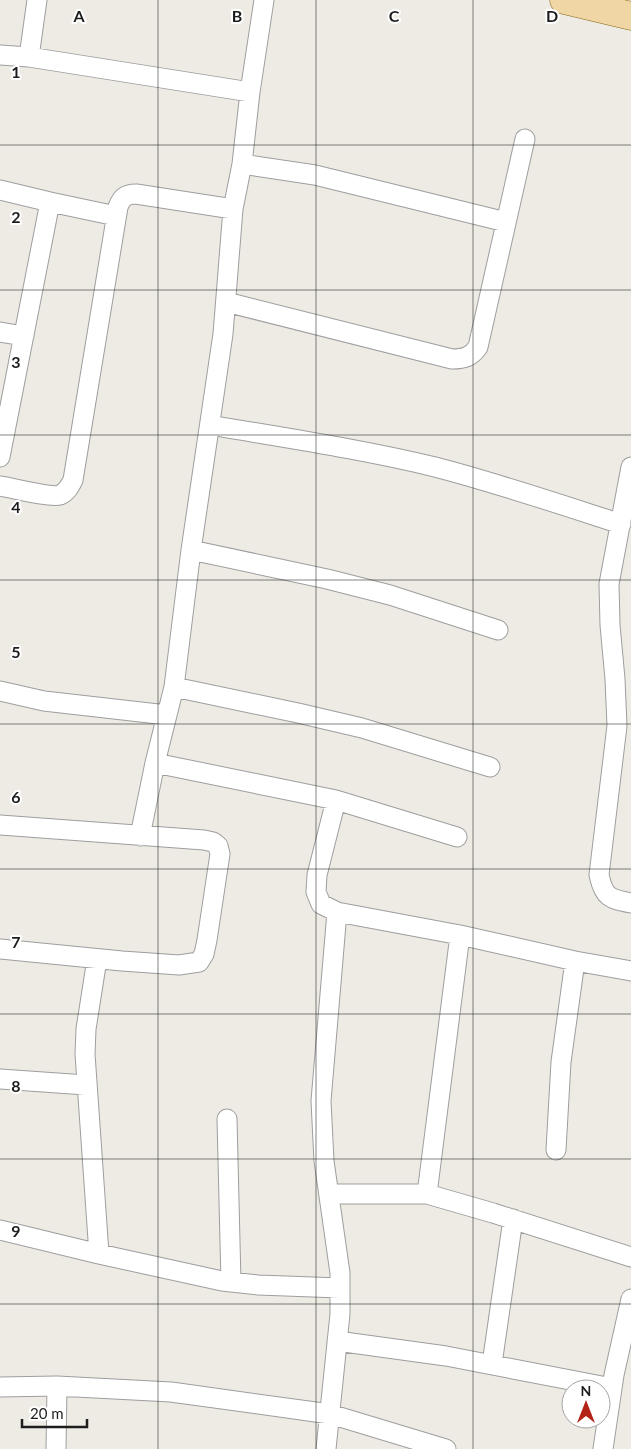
<svg xmlns="http://www.w3.org/2000/svg" width="631" height="1449" viewBox="0 0 631 1449" font-family="Lato,sans-serif">
  <rect width="100%" height="100%" fill="#edebe4"/>
  <g fill="none" stroke-linecap="round" stroke-linejoin="round">
    <g stroke="#9e9e9e" stroke-width="21">
      <path id="street" d="M0 55 29 57 250 92
        M29 57 37 0
        M242 164 315 175 506 222
        M0 190 50 202
        M226 302 452 359C464 359 471 357 478 347L525 139
        M0 332 24 336
        M210 425C285 438 361 449 435 467 497 483 559 504 621 524
        M0 457 50 202 116 216
        M631 467 609 584 610 625 615 679 617 726 599 875C604 898 610 899 631 903
        M0 486C13 488 50 498 60 495 67 492 70 486 73 480L118 207C122 197 126 194 136 194L233 209
        M191 550 327 579 390 595 498 630
        M174 687 298 713 362 728 490 767
        M0 691 44 701 167 715
        M155 763 336 800 317 875 316 892 321 904 337 912 460 935 575 961 631 971
        M336 800 457 837
        M0 825 204 840 213 842 218 846 220 854 207 940 204 954 199 962 179 965 122 961 0 949
        M140 836 155 763 174 687 191 550 223 334 233 209 242 164 250 92 264 0
        M97 959 86 1029 85 1054 99 1254
        M0 1079 86 1085
        M227 1119 231 1282
        M556 1150 561 1062 575 961
        M329 1194H427L493 1213 631 1257
        M427 1194 460 935
        M0 1230 99 1254 222 1281 258 1285 340 1288
        M337 1341 446 1356 612 1388
        M492 1364 513 1219
        M0 1387 57 1386 171 1392 330 1414 446 1449
        M56 1449 57 1386
        M326 1449 340 1314V1273L324 1161 321 1101 337 912
        M603 1449 614 1375 631 1299"/>
    </g>
    <g stroke="#856711" stroke-width="29">
      <path id="primary" d="M564 0 631 16"/>
    </g>
    <use href="#street" stroke="#fff" stroke-width="19"/>
    <use href="#primary" stroke="#f0d6a5" stroke-width="28"/>
  </g>
  <path fill="none" stroke="#1d1d1d" stroke-width="1" stroke-opacity="0.55" d="M158 0V1449M316 0V1449M473 0V1449M0 145H631M0 290H631M0 435H631M0 580H631M0 724H631M0 869H631M0 1014H631M0 1159H631M0 1304H631"/>
  <g font-size="16" text-anchor="middle" font-weight="bold" fill="#1d1d1d" stroke="#fff" stroke-width="4" stroke-linejoin="round" paint-order="stroke">
    <text x="79" y="22">A</text>
    <text x="237" y="22">B</text>
    <text x="394" y="22">C</text>
    <text x="552" y="22">D</text>
    <text x="16" y="78">1</text>
    <text x="16" y="223">2</text>
    <text x="16" y="368">3</text>
    <text x="16" y="513">4</text>
    <text x="16" y="658">5</text>
    <text x="16" y="803">6</text>
    <text x="16" y="948">7</text>
    <text x="16" y="1092">8</text>
    <text x="16" y="1237">9</text>
  </g>
  <g transform="translate(586 1404)"><circle r="24" fill="#ffffff" stroke="#a5a5a5"/>
  <path d="M0-4L9 19L0 12L-9 19Z" fill="#b32317"/>
  <text y="-8" font-size="14" font-weight="bold" text-anchor="middle" fill="#1d1d1d">N</text>
  </g>
  <path d="M22 1419v8h65v-8" fill="none" stroke="#1d1d1d" stroke-width="2.5"/>
  <text x="30" y="1419" font-size="15" fill="#1d1d1d" stroke="#ffffff" stroke-width="4" paint-order="stroke">20 m</text>
</svg>
